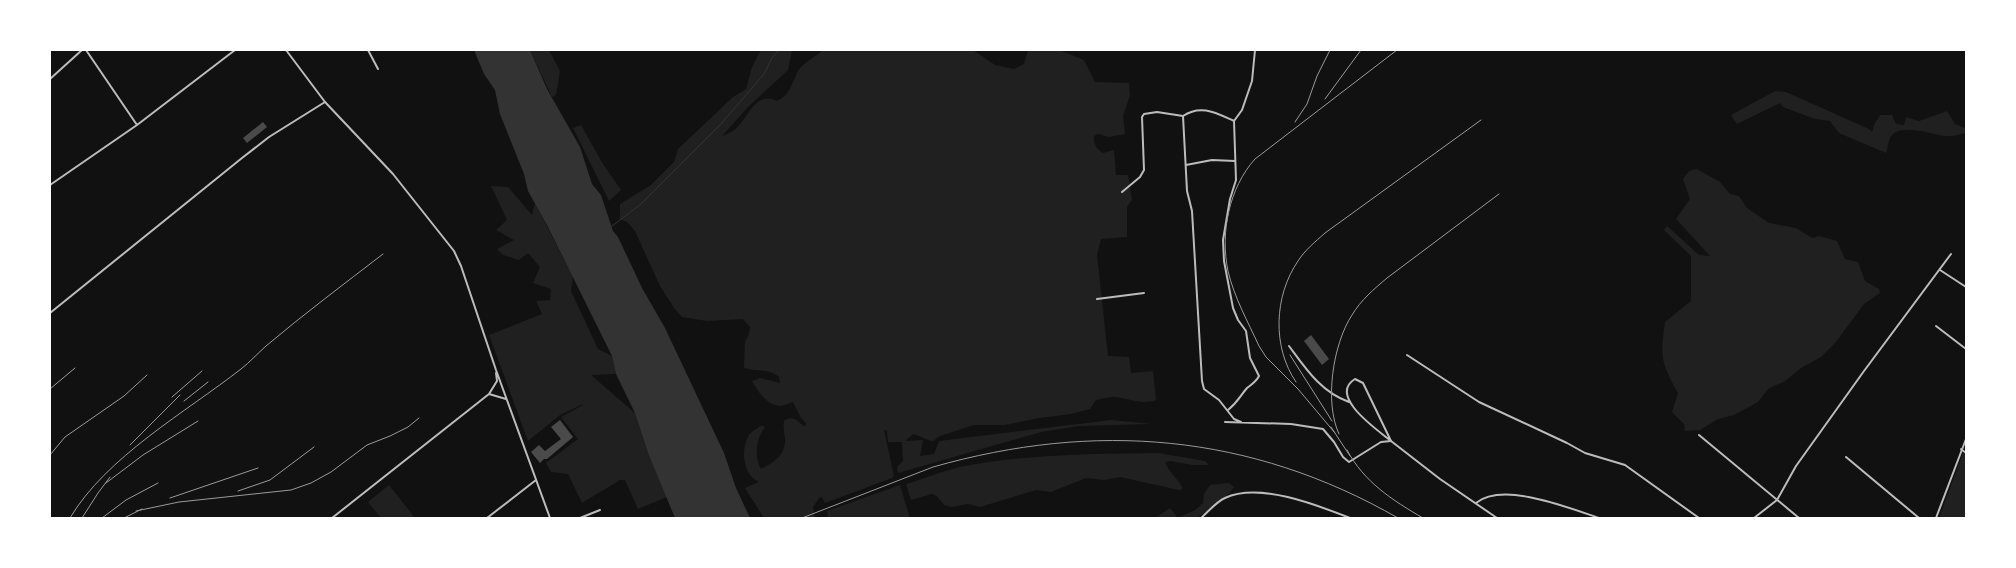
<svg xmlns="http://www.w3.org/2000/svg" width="2016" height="568" viewBox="0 0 2016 568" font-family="'DM Sans',sans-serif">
  <rect width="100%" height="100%" fill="#111"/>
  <path fill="#202020" d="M530 50H549L560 71 556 95 552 97Z
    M761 50H792L788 70 748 107 722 136C726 134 730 133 733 131 749 120 753 90 777 101 789 96 792 84 797 73 801 64 813 58 821 52L820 50H973L995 65 1014 69 1024 64 1028 50H1059L1084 60 1095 82 1129 83 1130 95 1123 116 1125 134 1109 137 1098 134 1094 136C1093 144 1097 149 1103 153L1114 150 1116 175H1128L1132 200 1127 207V237L1101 239 1097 255 1108 356 1129 357 1131 373 1153 371 1156 400C1142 405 1131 399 1116 397 1111 396 1102 399 1096 400L1090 409 1071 414 1039 418 1005 425H974L940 436 933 441C926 440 921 436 913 434L905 441 923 440 920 456 934 454 939 441 1111 420 1152 424 1079 426 1041 432 898 473 897 467 903 461 902 442H888L887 431 884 430 894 476 892 478 825 503 822 497 819 498 813 507 815 518H764L745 488 759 482C743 476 740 449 749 435 752 431 758 428 762 425L765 428C756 436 754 458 761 469 774 462 786 456 785 438 784 432 783 427 784 421L789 418 795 419 805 427 806 423 801 418 793 402C789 403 784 406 780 406 767 405 758 392 752 381L760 378 780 383 779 377C768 368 757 372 744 368L745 342 749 334 750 327 743 319 707 321 682 317 674 308 660 286 635 231 627 222 620 219V204L651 185 674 162 678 149 733 97 746 89 752 67Z
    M1775 91 1786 92 1869 129 1872 132 1874 125 1880 115H1892L1896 124 1904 125 1906 117 1919 121 1947 111 1955 124 1965 128 1966 133C1960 134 1953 137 1946 136 1933 135 1898 121 1890 138 1888 142 1888 148 1886 153L1839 133 1830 121 1815 119 1783 107 1780 103 1737 124 1731 115Z
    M581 125 603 164 621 190 609 201 573 128Z
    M1697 169 1720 182 1730 194 1739 196 1747 208 1769 223 1796 228 1812 238 1819 236 1837 241 1845 259 1858 262 1865 281 1879 289 1880 293 1864 304 1836 342 1821 357 1801 368 1785 381 1768 389 1758 402 1734 415 1718 419 1700 430 1685 431 1684 424 1672 412 1678 393C1661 362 1660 357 1665 322L1691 301V256L1664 230 1667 226 1699 255 1710 256 1676 219 1690 199 1683 179 1689 171Z
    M491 186 508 187 532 215 535 203 573 277 571 291 598 349 612 356 616 374 591 375 635 413 648 453 667 497 638 509 625 480H620L582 503 568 474 551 472 546 463 578 439 561 417 583 405V404L560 415 528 441 489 335 542 314 536 301 550 300 551 289 533 283 540 267 528 253 519 260 503 255 497 249 514 240 496 230 507 220Z
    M1158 453 1205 461 1209 465H1192L1171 461 1165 462C1169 473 1179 479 1183 489L1179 490 1120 477 1104 480 1086 478 1051 492 1036 490 980 507 968 504 951 507 944 505 937 496 932 494 911 500 906 484C924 479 942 471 960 467 1026 454 1092 454 1158 453Z
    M1963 453 1966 456V518H1939Z
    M1229 483 1234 487 1225 498 1197 518H1155L1170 508 1178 518 1195 510 1203 503 1204 494 1210 485Z
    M389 485 415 518H381L368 502Z
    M900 485 910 518H826L828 516 827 511Z"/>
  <path fill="#333" d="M474 50H530L547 89 580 147 592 184 601 195 613 231 618 237 642 288 665 328 724 453 736 488 750 518H675L648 453 635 413 616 374 612 356 548 227 528 191 524 174 500 114 495 90 484 74Z"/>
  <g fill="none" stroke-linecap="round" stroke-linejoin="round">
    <path stroke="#333" stroke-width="1" d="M612 226 641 204 720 125 764 74 772 58 779 50"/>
  </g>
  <path fill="#4a4a4a" d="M263 122 267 127 247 143 243 138Z
    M1311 335 1329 359 1322 365 1304 341Z
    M560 420 573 437 547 459H544L540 463 531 452 539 445 545 451 561 439 551 427Z"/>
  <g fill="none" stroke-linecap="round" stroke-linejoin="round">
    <path stroke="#bcbcbc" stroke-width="2" d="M86 50 137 125
      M368 50 378 69
      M50 79 82 50
      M1183 116 1187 191 1192 211 1202 381 1204 389 1219 400 1234 419 1241 422
      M1186 165 1212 160 1235 161
      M50 185 137 125 235 50
      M1122 192 1140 177 1144 170 1142 117 1144 114 1157 112 1183 116C1201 104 1216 113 1234 121
      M1940 270 1966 287
      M1097 299 1144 293
      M50 313 242 158 269 137 325 102
      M1936 326 1966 349
      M1289 346C1306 369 1321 392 1349 402
      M1407 355 1479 402 1567 443 1585 453 1625 465 1699 518
      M1355 379 1363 383 1391 441C1379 431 1327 396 1355 379Z
      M1228 410C1238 402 1240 396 1247 388 1252 384 1256 382 1259 376L1250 358 1246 331 1238 320 1233 308 1224 261 1223 240 1230 199 1236 180 1234 121 1242 110 1252 81 1255 50
      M1225 422 1291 424 1323 429 1334 442 1343 457 1349 462 1381 442 1391 441
      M1699 435 1799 518
      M1961 449 1966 453
      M1846 457 1919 518
      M1476 503C1503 481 1569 508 1599 518
      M487 518 536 480
      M580 518 600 510
      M1201 518C1208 512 1216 502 1225 498 1259 482 1317 505 1350 518
      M1754 518 1777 500 1796 466 1864 371 1951 254"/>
    <path stroke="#bcbcbc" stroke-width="2" d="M286 50 325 102 393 174 454 251 461 266 496 370 550 518
      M489 394 506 399
      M1391 441 1440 479 1497 518
      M332 518 489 394 497 381 496 373
      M1936 518 1966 439"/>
    <path stroke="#9a9a9a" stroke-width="1" d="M1325 99 1361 50
      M1295 122 1307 104 1317 76 1330 50
      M1290 355 1332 421
      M1296 382C1272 347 1274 296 1298 261 1305 250 1315 242 1325 233L1481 120
      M50 389 75 368
      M172 397 202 371
      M184 401 208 382
      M1331 427 1350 456
      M1335 433 1298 389 1266 357 1259 346C1248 322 1234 297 1228 271 1220 233 1229 188 1255 159L1397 50
      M1339 434C1324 402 1333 344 1352 315 1361 300 1374 289 1387 278L1499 194
      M130 445 180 395
      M1347 450C1364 482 1392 500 1423 518
      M50 455 65 437 124 396 147 375
      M106 483 143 455 198 421
      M238 491 270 480 314 447
      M170 498 258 468
      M136 511 179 502 291 490 311 483 331 472 367 445 390 436 408 427 419 418
      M70 518C106 457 186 412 241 369 250 362 258 353 266 346 304 314 344 284 383 254
      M82 518 98 493 110 477
      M102 518 126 500 158 483
      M124 518 142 509
      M802 518 933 467C1095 421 1250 433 1398 518"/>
  </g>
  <rect width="2016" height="568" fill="none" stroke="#ffffff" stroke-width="102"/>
</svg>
